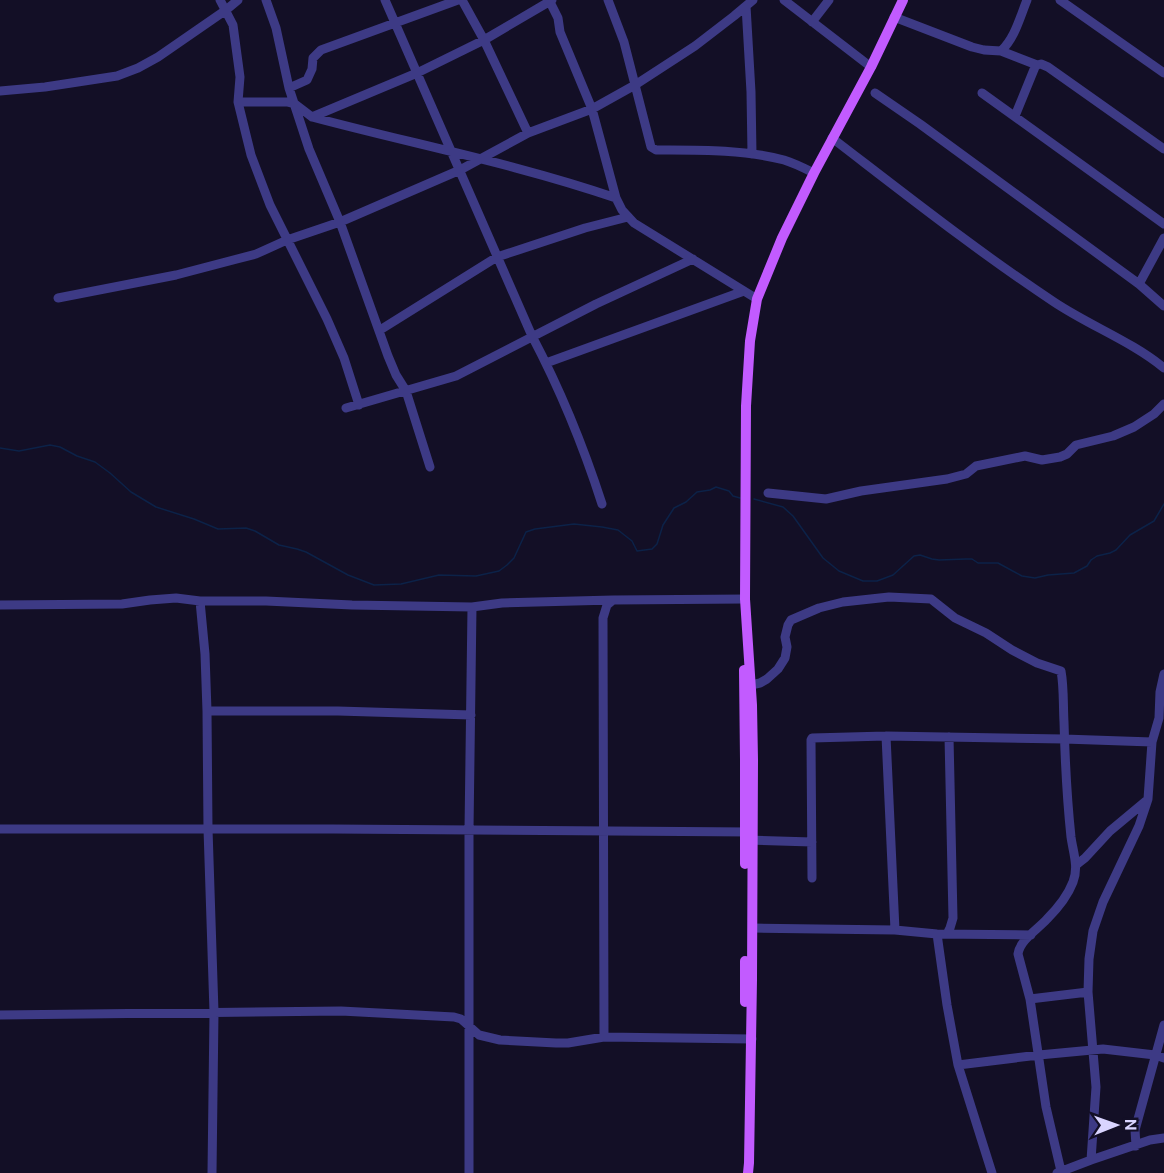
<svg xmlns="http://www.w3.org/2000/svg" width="1164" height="1173" viewBox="0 0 1164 1173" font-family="'DM Sans',sans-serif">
  <rect width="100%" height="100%" fill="#130f26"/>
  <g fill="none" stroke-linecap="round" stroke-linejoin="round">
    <path stroke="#0c2248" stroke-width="1.5" d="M0 448 19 451 50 445 60 447 77 456 95 462 110 473 131 492 156 507 194 519 218 529 246 528 255 531 279 545 297 549 306 552 348 575 374 585 401 584 439 575 476 576 499 571 507 565 514 558 526 532 535 529 574 524 602 527 618 530 632 541 637 551 652 549 657 544 663 525 674 508 686 502 697 492 710 490 716 487 729 491 733 496 740 498
      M754 499 783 507 793 516 823 558 839 571 863 581H877L893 575 914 556 920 555 932 559 939 560 966 559H972L978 563H998L1022 576 1035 578 1048 575 1074 573 1087 566 1091 560 1097 556 1110 553 1116 550 1130 535 1154 521 1164 504"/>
    <path stroke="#3d3a85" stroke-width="9" d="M220 0 233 25 240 77 238 102 251 155 270 205 327 319 344 358 359 405
      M266 0 276 28 289 88 309 149 340 222 388 356 396 375 406 391 430 467
      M385 0 532 336C561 391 583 445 602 504
      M462 0 484 40 528 133
      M549 0 558 18 560 32 592 109 616 198 622 210 634 223 757 299
      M608 0 624 42 651 147 656 150C698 150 742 149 784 160 794 163 804 168 814 173
      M784 0 871 67
      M1060 0 1164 73
      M746 6 751 92 752 154
      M894 17 972 47 984 50 1001 51C1015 38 1020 17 1027 0
      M812 22 829 0
      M1001 51 1037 65 1041 64 1048 67 1164 149
      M289 88 307 80 312 69 313 58 321 50 458 0
      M0 91 45 87 117 76 138 68 158 57 226 10 238 0
      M875 93 920 124 1139 284 1164 306
      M982 93 1164 224
      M238 102H287L295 104 312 117C413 144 517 164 616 198
      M1015 116 1035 67 1037 65
      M312 117 417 73 484 40 552 0
      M832 138C905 194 977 251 1054 302 1090 326 1131 341 1164 368
      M1139 284 1164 238
      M58 298 176 275 237 259 256 254 287 240 340 222 460 170 528 133 592 109 635 85 695 46 734 16 753 0
      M380 330 497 257 585 228 628 217
      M546 363 744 291
      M346 408 456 376 596 304 693 259
      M768 493 826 499 861 491 947 479 966 474 976 466 1025 456 1042 460 1060 457 1067 454 1076 445 1113 436 1134 427 1154 414 1164 404
      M200 601 205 654 207 711 208 829 214 1012 212 1173
      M0 605 122 604 150 600 176 598 200 601H266L352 605 472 607 502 603 613 600
      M751 685 760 683 767 679 778 669 785 658 787 647 785 637 788 625 791 620 819 608 843 602 889 597 931 599 955 618 986 633 1012 650 1037 663 1061 671C1064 687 1063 705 1064 722 1065 760 1067 799 1071 837 1073 852 1079 867 1073 882 1068 895 1057 909 1047 919 1037 930 1020 940 1018 954L1030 999 1046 1107 1061 1171
      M207 711H338L471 715
      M886 736 895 930
      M0 829H333L751 832
      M748 840 812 842
      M1076 865 1085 858 1110 831 1146 801
      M812 878 811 740 812 738 886 736 1064 739 1152 742
      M753 928 895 930 937 934 1031 935
      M937 934 947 1005 958 1065 992 1173
      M947 934 950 928 953 918 949 737
      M1030 999 1088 992
      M0 1015 341 1011 454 1017 461 1019 479 1035 500 1040 556 1043H568L604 1037 752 1039
      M604 1037 603 618 607 605 613 600 745 599
      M958 1065 1039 1055 1103 1049 1155 1055 1164 1058
      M1136 1146 1135 1130 1164 1025
      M1091 1160 1096 1087 1088 992 1089 959 1093 931 1103 902 1139 826 1148 799 1152 742 1159 718 1160 692 1164 674
      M469 1173V830L472 607
      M1057 1173 1091 1160 1150 1140 1164 1138"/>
    <path stroke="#c25bff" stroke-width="10" d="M744 670 745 760V864
      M745 1002V961
      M748 1173 749 1163 752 980 753 760 752 705 745 599 746 406 750 341 757 299 782 238 814 173 871 67 903 0"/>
  </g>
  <g transform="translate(1116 1125) rotate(89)" stroke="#130f26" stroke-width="4.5" paint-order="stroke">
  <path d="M0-4.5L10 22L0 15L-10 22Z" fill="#d9d4ff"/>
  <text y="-9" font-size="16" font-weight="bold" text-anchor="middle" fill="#d9d4ff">N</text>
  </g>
</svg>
